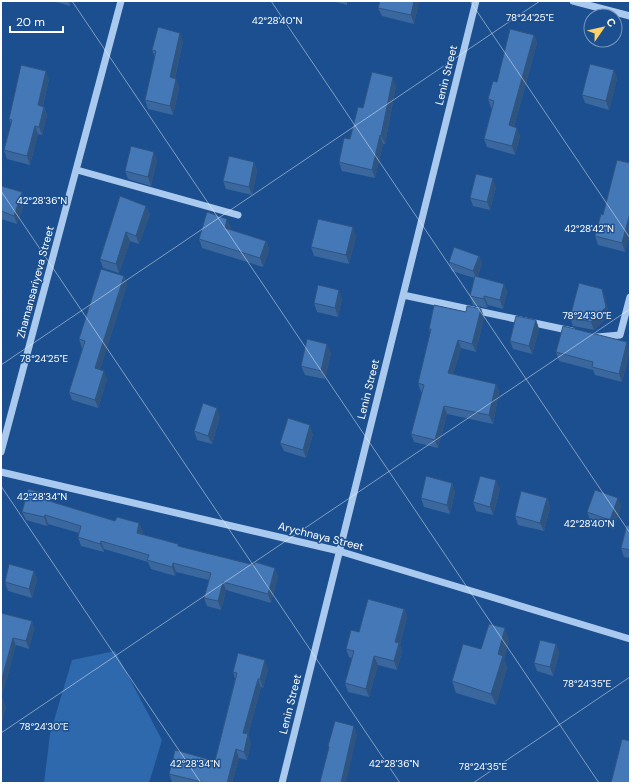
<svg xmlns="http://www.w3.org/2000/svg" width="631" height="784" viewBox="0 0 631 784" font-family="'DM Sans',sans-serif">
  <rect width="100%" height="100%" fill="#1b4f8f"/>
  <path fill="#2e69ad" d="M115 651 162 740 149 783H44L50 734 72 660Z"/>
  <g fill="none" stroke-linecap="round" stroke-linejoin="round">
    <path stroke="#a9c9ee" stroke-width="7" d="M573 1 630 16
      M77 170 238 215
      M403 295 572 331
      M597 337 620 335 630 297
      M1 452 121 1
      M1 472 339 551 630 639
      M282 783 476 1"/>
  </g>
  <path fill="#3a679d" d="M52 1H71L70 6Z
    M332 1H347V5Z
    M380 1H419L414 24 382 16 378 8Z
    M534 35 537 43 514 127 520 136 515 155 487 147 484 139 492 108H491L488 99Z
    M183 41 175 78 176 79 179 87 173 115 148 109 145 100 155 57 152 50Z
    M614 70 617 78 609 110 585 103 582 95Z
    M49 79 43 106 44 107 47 115 42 135 38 134 30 165 7 159 4 150 11 124 9 119Z
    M396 86 385 144H383L375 178 342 171 339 162 350 139 363 108Z
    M157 160 151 186 128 179 125 171Z
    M254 162 257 171 252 195 226 189 223 181Z
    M630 163V234L625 252 598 245 595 236 603 215Z
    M1 186 22 192 25 201 17 224 1 219Z
    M496 187 490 210 473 206 470 198Z
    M120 196 150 214 139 244 130 241 119 273 103 268 100 259Z
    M231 227 230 230 266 241 269 249 263 267 202 248 199 239Z
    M356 236 349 264 314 256 311 247Z
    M479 256 482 264 477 277 504 284 507 292 503 309 488 305 487 308 473 305 470 296 474 278 452 271 449 262Z
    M124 276 127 285 100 369 107 379 98 408 72 400 69 392 83 348H82L79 339Z
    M602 289 605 298 609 315 594 330 573 326 570 317Z
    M342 298 338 317 317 312 314 303Z
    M481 309 484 317 476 352 461 348 453 374 496 384 499 392 493 424 447 414 438 448 414 442 411 434 422 392H421L418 383 430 333 429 329Z
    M536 320 539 329 532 354 513 349 510 341Z
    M630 350 622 382 595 375 593 370 559 361 556 352Z
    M331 353 325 379 305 375 301 366Z
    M220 416 212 444 197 440 194 431Z
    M313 434 306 458 284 451 280 443Z
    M496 480 500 489 493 515 476 511 473 502Z
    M452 483 455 492 450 514 424 507 421 498Z
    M50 495 53 503 115 521 139 523 143 532 142 534 178 544 179 546 278 576 271 603 226 590 221 610 207 606 204 598 209 580 176 572 175 576 151 569 148 562 104 549V552L81 546 78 537 79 533 48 524 47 526 26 520 22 512Z
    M547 498 550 507 544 531 518 525 515 516Z
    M621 506 614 529 590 520 587 512Z
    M630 526V558L624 557 621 548Z
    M37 579 32 598 8 591 5 582Z
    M404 609 407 617 400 645 402 651 397 670 378 665 369 697 348 692 345 683 352 658 349 657 346 649 359 632Z
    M1 613 32 621 34 629 29 649 16 645 1 699 6 707 1 724Z
    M509 640 504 659 507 668 496 705 456 693 452 681 481 649Z
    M556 644 559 653 553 676 537 671 534 663Z
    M268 669 263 688 261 687 248 735 251 743 247 760 239 758 232 783 172 782 169 774 215 761 235 679 233 672Z"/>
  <path fill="#305480" d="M68 1H71L70 6Z
    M414 1H419L414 24 411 15Z
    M180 33 183 41 173 86 170 77Z
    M534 35 537 43 512 134 509 125Z
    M614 70 617 78 609 110 606 101Z
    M46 71 49 79 41 114 38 105Z
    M393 77 396 86 385 144 381 136Z
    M176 79 179 87 173 115 170 106Z
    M44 107 47 115 42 135 39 127Z
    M35 126 38 134 30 165 27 156Z
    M517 128 520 136 515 155 512 146Z
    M380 135 383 144 375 178 372 170Z
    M154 152 157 160 151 186 148 177Z
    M254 162 257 171 252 195 249 187Z
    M493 178 496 187 490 210 487 202Z
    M22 192 25 201 17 224 14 216Z
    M146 206 150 214 139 244 136 236Z
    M630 213V234L625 252 622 243Z
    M227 219 231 227 228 237 225 228Z
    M353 227 356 236 349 264 346 255Z
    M126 232 130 241 119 273 116 264Z
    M266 241 269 249 263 267 260 258Z
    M479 256 482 264 477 279 473 271Z
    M124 276 127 285 98 376 95 368Z
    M504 284 507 292 503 309 500 300Z
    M1 287 3 292 1 298Z
    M602 289 605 298 609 315 594 330 591 322Z
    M339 290 342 298 338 317 335 308Z
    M484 296 488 305 487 308 484 299Z
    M481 309 484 317 476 352 472 344Z
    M536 320 539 329 532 354 529 346Z
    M458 340 461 348 451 382 448 373Z
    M627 342 630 350 622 382 619 374Z
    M327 344 331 353 325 379 321 371Z
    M104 371 107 379 98 408 95 400Z
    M496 384 499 392 493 424 489 415Z
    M444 406 447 414 438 448 435 440Z
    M217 408 220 416 212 444 208 436Z
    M310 425 313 434 306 458 303 450Z
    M496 480 500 489 493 515 490 507Z
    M452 483 455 492 450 514 447 505Z
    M50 495 53 504 49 501Z
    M547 498 550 507 544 531 540 523Z
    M618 498 621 506 614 529 610 520Z
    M45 515 48 524 47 526 44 517Z
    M139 523 143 532 140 541 137 533Z
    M101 541 104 549V552L100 544Z
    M173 563 176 572 175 576 172 567Z
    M275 568 278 576 271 603 268 594Z
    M34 571 37 579 32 598 29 589Z
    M223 582 226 590 221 610 218 601Z
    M404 609 407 617 400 645 402 651 397 670 394 661 395 642Z
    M32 621 34 629 29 649 26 641Z
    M505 628 509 640 504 659 507 668 496 705 491 694 498 654Z
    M13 638 16 645 1 700V682Z
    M556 644 559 653 553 676 550 667Z
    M374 656 378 665 369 697 366 689Z
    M265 660 268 669 263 688 260 679Z
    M258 679 261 687 248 735 251 743 247 760 244 752 243 733Z
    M3 699 6 707 1 724V706Z
    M354 726 357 735 346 783H341Z
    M236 749 239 758 232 783H227Z"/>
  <path fill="#4478b7" stroke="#305480" d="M380 1H414L411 15 378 8Z
    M158 27 180 33 170 77 176 79 170 106 145 100 156 51 152 50Z
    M510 29 534 35 509 125 517 128 512 146 484 139 494 101 488 99 493 81 497 82Z
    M590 64 614 70 606 101 582 95Z
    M21 65 46 71 38 105 44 107 39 127 35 126 27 156 4 150 12 120 9 119Z
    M372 72 393 77 381 136 380 135 372 170 339 162 344 138 350 139 358 107 363 108Z
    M131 146 154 152 148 177 125 171Z
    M229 156 254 162 249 187 223 181Z
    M617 160 630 163V213L622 243 595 236 601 214 603 215Z
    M476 174 493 178 487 202 470 198Z
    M1 186 22 192 14 216 1 211Z
    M120 196 146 206 136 236 126 232 116 264 100 259Z
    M207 212 227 219 225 228 266 241 260 258 199 239Z
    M318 219 353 227 346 255 311 247Z
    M454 247 479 256 473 271 449 262Z
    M101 269 124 276 95 368 104 371 95 400 69 392 85 341 79 339Z
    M475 276 504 284 500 300 484 296V299L470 296Z
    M579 283 602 289 606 307 591 322 570 317Z
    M318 285 339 290 335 308 314 303Z
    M434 305 466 312 467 306 481 309 472 344 458 340 448 373 496 384 489 415 444 406 435 440 411 434 424 385 418 383 431 329H429Z
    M516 316 536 320 529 346 510 341Z
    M563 326 627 342 619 374 592 367 593 362 556 352Z
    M307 339 327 344 321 371 301 366Z
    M203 403 217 408 208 436 194 431Z
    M288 418 310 425 303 450 280 443Z
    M426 476 452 483 447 505 421 498Z
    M480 476 496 480 490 507 473 502Z
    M28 489 50 495 49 501 115 521 117 517 139 523 137 533 178 544V546L254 565 255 562 275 568 268 594 223 582 218 601 204 598 211 573 173 563 172 567 147 560 149 555 101 541 100 544 78 537 81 526 45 515 44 517 22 512Z
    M595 490 618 498 610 520 587 512Z
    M521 491 547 498 540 523 515 516Z
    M627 525 630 526V550L621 548Z
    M9 564 34 571 29 589 5 582Z
    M368 599 404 609 395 642 399 643 394 661 374 656 366 689 345 683 354 651 346 649 351 630 359 632Z
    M1 613 32 621 26 641 13 638 1 682Z
    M489 624 505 628 498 654 503 656 491 694 452 681 463 644 481 649Z
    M540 640 556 644 550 667 534 663Z
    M238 653 265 660 260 679H258L243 733 248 734 244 752 236 749 227 783H206L169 774 175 750 215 761 237 673 233 672Z
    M1 699H3L1 706Z
    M335 721 354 726 341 783H324L320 782 329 747 328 746Z
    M622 739 630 741V783H611Z"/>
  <path fill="none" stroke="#fff" stroke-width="1" stroke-opacity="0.45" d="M72 1 599 783M271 1 630 533M470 1 630 238M1 191 400 783M1 365 540 1M1 486 201 783M1 733 630 309M1 781 2 783M473 783 630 677"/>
  <g text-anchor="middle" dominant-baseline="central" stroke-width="3" stroke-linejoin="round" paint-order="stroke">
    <g font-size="11" fill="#fff" stroke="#1b4f8f">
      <text transform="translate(446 75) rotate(-76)">Lenin Street</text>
      <text transform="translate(35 282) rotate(-75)">Zhamansariyeva Street</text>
      <text transform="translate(368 389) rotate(-76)">Lenin Street</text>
      <text transform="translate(321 536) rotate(14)">Arychnaya Street</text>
      <text transform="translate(290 704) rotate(-76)">Lenin Street</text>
    </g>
  </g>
  <g font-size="10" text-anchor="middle" fill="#fff" stroke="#1b4f8f" stroke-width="3" stroke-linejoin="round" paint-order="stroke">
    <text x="530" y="21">78°24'25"E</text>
    <text x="277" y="24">42°28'40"N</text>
    <text x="42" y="204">42°28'36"N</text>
    <text x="589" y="232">42°28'42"N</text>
    <text x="587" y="319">78°24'30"E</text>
    <text x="44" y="362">78°24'25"E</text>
    <text x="42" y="500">42°28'34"N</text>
    <text x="589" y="527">42°28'40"N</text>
    <text x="587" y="687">78°24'35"E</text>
    <text x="44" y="730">78°24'30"E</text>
    <text x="195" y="767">42°28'34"N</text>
    <text x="394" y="767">42°28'36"N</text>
    <text x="483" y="770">78°24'35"E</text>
  </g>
  <rect width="631" height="784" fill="none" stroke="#ffffff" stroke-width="4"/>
  <g transform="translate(603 28) rotate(56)"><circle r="19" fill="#1b4f8f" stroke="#7695bc"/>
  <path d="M0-3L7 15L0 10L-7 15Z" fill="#ffd166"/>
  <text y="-6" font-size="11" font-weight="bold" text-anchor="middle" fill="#ffffff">С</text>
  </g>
  <path d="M10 26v6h53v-6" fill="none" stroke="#ffffff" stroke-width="2"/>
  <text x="16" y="26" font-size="12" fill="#ffffff" stroke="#1b4f8f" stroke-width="3" paint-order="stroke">20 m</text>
</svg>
